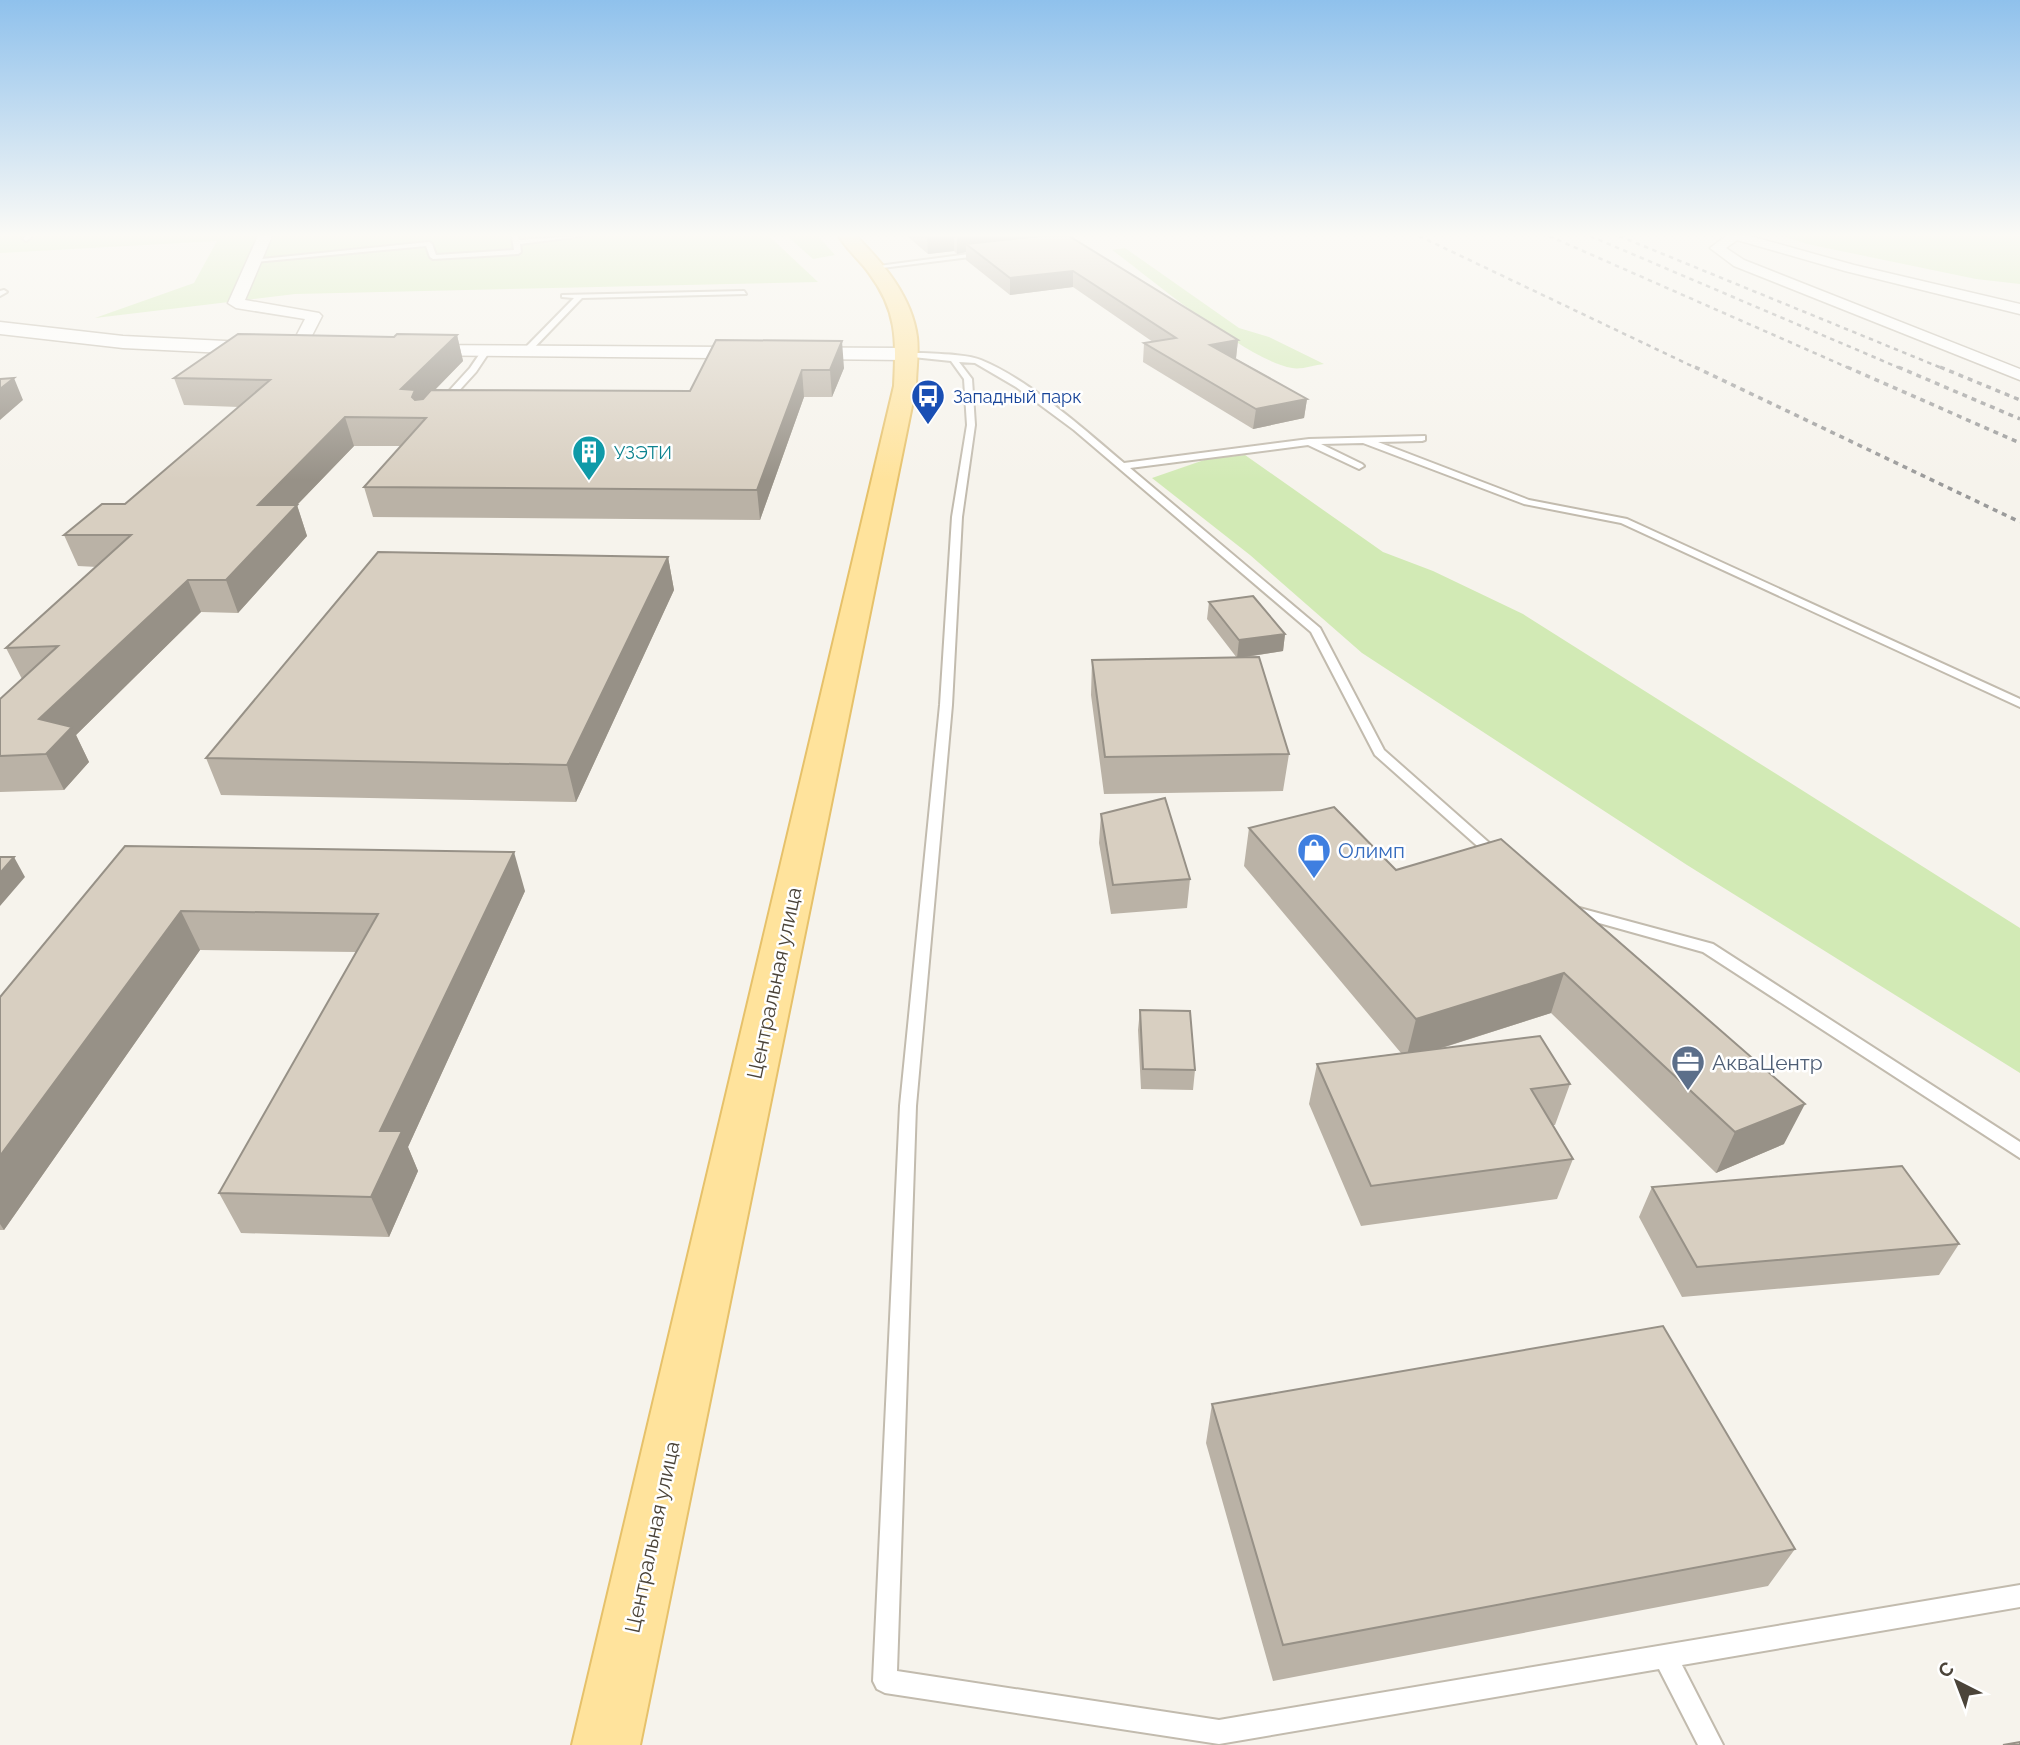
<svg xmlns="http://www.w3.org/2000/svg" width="2020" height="1745" viewBox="0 0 2020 1745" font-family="Raleway,sans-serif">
  <rect width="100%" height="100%" fill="#f6f3ec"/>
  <path fill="#d2eab5" d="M0 236H769L818 282 295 294 95 318 194 283 217 241 0 253Z
    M787 236H818L835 255 813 259Z
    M1783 236H2020V284L1976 279 1807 244Z
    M1125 248 1239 328 1269 337 1324 364C1314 365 1301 370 1292 368 1246 360 1153 280 1112 250Z
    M1245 455 1383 552 1433 571 1523 614 2020 928V1073L1687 865 1362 653 1250 555 1152 478 1207 459Z"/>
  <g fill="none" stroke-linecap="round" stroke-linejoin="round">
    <g stroke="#c2bbae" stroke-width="4">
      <path id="service" d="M26 236H32L26 241 23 239Z
        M512 236H518L519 240 582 236 520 244 521 252 518 254 433 259 430 257 426 246 255 262 252 260 429 242 432 244 436 255 514 250Z
        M984 252 986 255 874 269 871 267Z
        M4 290 7 292 0 296V291Z
        M744 291 746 294 582 298 529 353 522 351 574 298 562 297V295Z
        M483 349 490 351 476 372 445 406H439V402L470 368Z
        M906 352C925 354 964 353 981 360 1028 379 1085 430 1124 463L1309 439 1425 436V440L1422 441 1378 442 1529 500 1627 519 2020 699V707L1621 523 1524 504 1363 443 1321 444 1362 464 1364 466 1359 469 1308 445 1130 468 1320 628 1384 750 1504 856 1502 859H1492L1375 755 1311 632 1074 430 1016 387 975 363 959 362 972 379 975 425 962 517 952 705 916 1106 897 1671 1219 1720 2020 1585V1607L1682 1665 1723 1745H1698L1659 1669 1219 1744 885 1693 877 1689 873 1681 900 1106 940 705 952 517 967 425 964 379 951 361 903 356V352Z
        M1572 906 1713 944 2020 1142V1158L1703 952 1567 914 1565 911 1567 908Z"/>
    </g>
    <g stroke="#c2bbae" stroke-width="3">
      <path id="minor" d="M258 236H272L245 300 319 313 322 316 303 353 297 355 289 350 305 319 236 308 228 303Z
        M1726 236H1750L1854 265 2020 304V314L1845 271 1737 240 1726 248 1744 260 2020 369V380L1734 266 1710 248Z"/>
    </g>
    <g stroke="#c2bbae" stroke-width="3">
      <path id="tertiary" d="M0 322 123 336 268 343 275 345 278 349 275 353 268 355 123 348 0 334Z
        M410 345 906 348 913 350 916 354 913 358 906 360 403 355 400 351 403 347Z"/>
    </g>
    <g stroke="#e6c16a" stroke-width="4">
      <path id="primary" d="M839 236H856C883 263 912 297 917 337 919 353 916 370 916 386L640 1745H572L894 386C896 340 898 312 869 273 860 260 846 249 839 236Z"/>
    </g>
    <use href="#service" fill="#fff" fill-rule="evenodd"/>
    <use href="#minor" fill="#fff" fill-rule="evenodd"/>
    <use href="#tertiary" fill="#fff" fill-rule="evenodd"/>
    <use href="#primary" fill="#ffe39c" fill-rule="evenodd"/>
    <path stroke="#9a9a9a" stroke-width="2.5" stroke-dasharray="4.5 4.5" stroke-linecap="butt" d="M1419 236 1698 369
      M1549 236 1851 369
      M1590 236 1902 369
      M1619 236 1944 369"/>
    <path stroke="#9a9a9a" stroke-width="3.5" stroke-dasharray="5 5" stroke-linecap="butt" d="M1695 367 2020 522
      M1847 367 2020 443
      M1898 367 2020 419
      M1940 367 2020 400"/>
  </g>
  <path fill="#bab2a6" d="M907 236H1069L1238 340 1236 358H1235L1307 399 1304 418 1253 429 1143 362 1144 343 1153 342 1073 287 1010 295 966 260V252L957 254 954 251 928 254Z
    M457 335 463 361 435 390 690 391 716 340 844 368 832 397H804L760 520 373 517 364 487 401 446H354L297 505 307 536 238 613 201 612 76 735 89 762 64 790 0 792V699L22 679 6 648 97 567 78 566 64 535 125 504 239 407 184 405 174 378 394 337Z
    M668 557 674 590 576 802 221 795 206 758Z
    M1209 602 1285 634 1283 651 1241 658 1289 754 1283 791 1104 794 1091 695 1092 660 1237 658 1207 619Z
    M1101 814 1190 879 1187 908 1111 914 1099 843Z
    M1249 828 1396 870 1501 839 1784 1144 1716 1173 1551 1013 1439 1049 1570 1084 1555 1125H1552L1573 1159 1557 1199 1361 1226 1309 1104 1317 1064 1401 1053 1244 866Z
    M125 846 525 891 408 1147 418 1171 389 1237 241 1233 219 1193 356 952 200 950 4 1230H0V997Z
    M1140 1010 1195 1070 1193 1090 1141 1089 1138 1030Z
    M1652 1187 1959 1244 1939 1275 1682 1297 1639 1217Z
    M1212 1404 1795 1549 1768 1586 1273 1681 1206 1443Z"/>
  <path fill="#979187" d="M927 236H954V251L928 254Z
    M957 236H1062L966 244V252L957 254Z
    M1073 271V287L1010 295V278Z
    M457 335 463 361 419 406 401 389Z
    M1238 340 1236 358 1208 363 1210 345Z
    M842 341 844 368 832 397 830 370Z
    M802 370 804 397 760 520 757 490Z
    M14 378 23 400 0 420V389Z
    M1307 399 1304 418 1253 429 1256 409Z
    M345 417 354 446 297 505 307 536 238 613 226 580 258 505Z
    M668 557 674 590 576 802 567 765Z
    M188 580 201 612 76 735 89 762 64 790 46 754 39 719Z
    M1285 634 1283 651 1237 658 1239 640Z
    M514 852 525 891 408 1147 418 1171 389 1237 371 1197 380 1131Z
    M14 857 25 877 0 906V873Z
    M181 911 200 950 4 1230 0 1224V1156Z
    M1564 973 1551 1013 1406 1059 1416 1019Z
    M1805 1104 1784 1144 1716 1173 1735 1132Z"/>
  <path fill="#d8cfc1" stroke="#979187" stroke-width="2" d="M1041 236H1069L1238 340 1210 345 1307 399 1256 409 1144 343 1176 338 1073 271 1010 278 966 244Z
    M238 334 394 337 397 334 457 335 401 389 415 390 412 397 415 400 423 399 431 390 690 391 716 340 842 341 830 370H802L757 490 364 487 426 418 345 417 258 505H297L226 580H188L39 719 72 727 46 754 0 756V699L58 646 6 648 131 535H64L102 504H125L270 380 174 378Z
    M14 378 0 389V379Z
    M378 552 668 557 567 765 206 758Z
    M1253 596 1285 634 1239 640 1209 602Z
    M1259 657 1289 754 1105 757 1092 660Z
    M1165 798 1190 879 1113 885 1101 814Z
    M1334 807 1396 870 1501 839 1805 1104 1735 1132 1564 973 1416 1019 1249 828Z
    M125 846 514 852 380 1131H402L371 1197 219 1193 378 914 181 911 0 1156V997Z
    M0 857H14L0 873Z
    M1140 1010 1190 1011 1195 1070 1143 1069Z
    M1540 1036 1570 1084 1531 1089 1573 1159 1371 1186 1317 1064Z
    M1902 1166 1959 1244 1697 1267 1652 1187Z
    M1663 1326 1795 1549 1283 1645 1212 1404Z
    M2020 1742V1745H2003Z"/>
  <linearGradient id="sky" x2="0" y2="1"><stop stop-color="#8fc1ec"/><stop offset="0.49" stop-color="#fbfaf6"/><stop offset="1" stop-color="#fbfaf6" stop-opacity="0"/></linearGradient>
  <rect width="2020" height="480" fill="url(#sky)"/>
  <defs>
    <g id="bus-pin" transform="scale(1.75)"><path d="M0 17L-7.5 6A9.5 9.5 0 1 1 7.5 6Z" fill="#1a4fb4" stroke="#fff"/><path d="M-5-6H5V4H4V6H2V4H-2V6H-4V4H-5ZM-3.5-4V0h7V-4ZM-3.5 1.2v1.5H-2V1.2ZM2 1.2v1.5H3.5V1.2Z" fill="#fff"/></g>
    <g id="building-pin" transform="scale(1.75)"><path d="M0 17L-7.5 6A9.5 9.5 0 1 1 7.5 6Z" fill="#0f9aa8" stroke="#fff"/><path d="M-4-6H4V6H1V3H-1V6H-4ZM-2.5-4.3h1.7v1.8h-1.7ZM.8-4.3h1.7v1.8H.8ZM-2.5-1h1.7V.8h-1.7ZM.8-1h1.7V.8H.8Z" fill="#fff"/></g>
    <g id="shop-pin" transform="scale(1.75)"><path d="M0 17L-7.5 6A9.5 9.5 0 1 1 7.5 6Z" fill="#3f7fe0" stroke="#fff"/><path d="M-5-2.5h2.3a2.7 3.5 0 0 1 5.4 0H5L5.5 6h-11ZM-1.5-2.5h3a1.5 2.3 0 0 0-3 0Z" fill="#fff"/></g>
    <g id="office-pin" transform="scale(1.75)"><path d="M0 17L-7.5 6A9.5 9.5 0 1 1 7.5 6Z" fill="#5c6f8a" stroke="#fff"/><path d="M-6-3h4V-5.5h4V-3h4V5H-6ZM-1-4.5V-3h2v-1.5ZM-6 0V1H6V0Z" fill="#fff"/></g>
  </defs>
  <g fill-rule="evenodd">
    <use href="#bus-pin" x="928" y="396"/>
    <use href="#building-pin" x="589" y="452"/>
    <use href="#shop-pin" x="1314" y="850"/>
    <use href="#office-pin" x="1688" y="1062"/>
  </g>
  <g text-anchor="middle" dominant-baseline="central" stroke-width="5" stroke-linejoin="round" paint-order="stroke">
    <g font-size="18" fill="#164399" stroke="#fff" text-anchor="start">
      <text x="953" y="396">Западный парк</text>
    </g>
    <g font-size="18" fill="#0d838f" stroke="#fff" text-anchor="start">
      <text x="614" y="452">УЗЭТИ</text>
    </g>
    <g font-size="21" fill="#366cbe" stroke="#fff" text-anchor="start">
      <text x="1338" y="850">Олимп</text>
    </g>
    <g font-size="21" fill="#4b4439" stroke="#fff">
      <text transform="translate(774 983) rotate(-78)">Центральная улица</text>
      <text transform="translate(652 1537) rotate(-78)">Центральная улица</text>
    </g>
    <g font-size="21" fill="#4e5e75" stroke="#fff" text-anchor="start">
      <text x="1712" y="1062">АкваЦентр</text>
    </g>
  </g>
  <g transform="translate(1957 1682) rotate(318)" stroke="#ffffff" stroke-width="5" paint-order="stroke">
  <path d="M0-5L12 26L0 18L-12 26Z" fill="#4b4439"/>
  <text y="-10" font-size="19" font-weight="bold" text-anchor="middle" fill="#4b4439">С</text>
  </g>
</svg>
